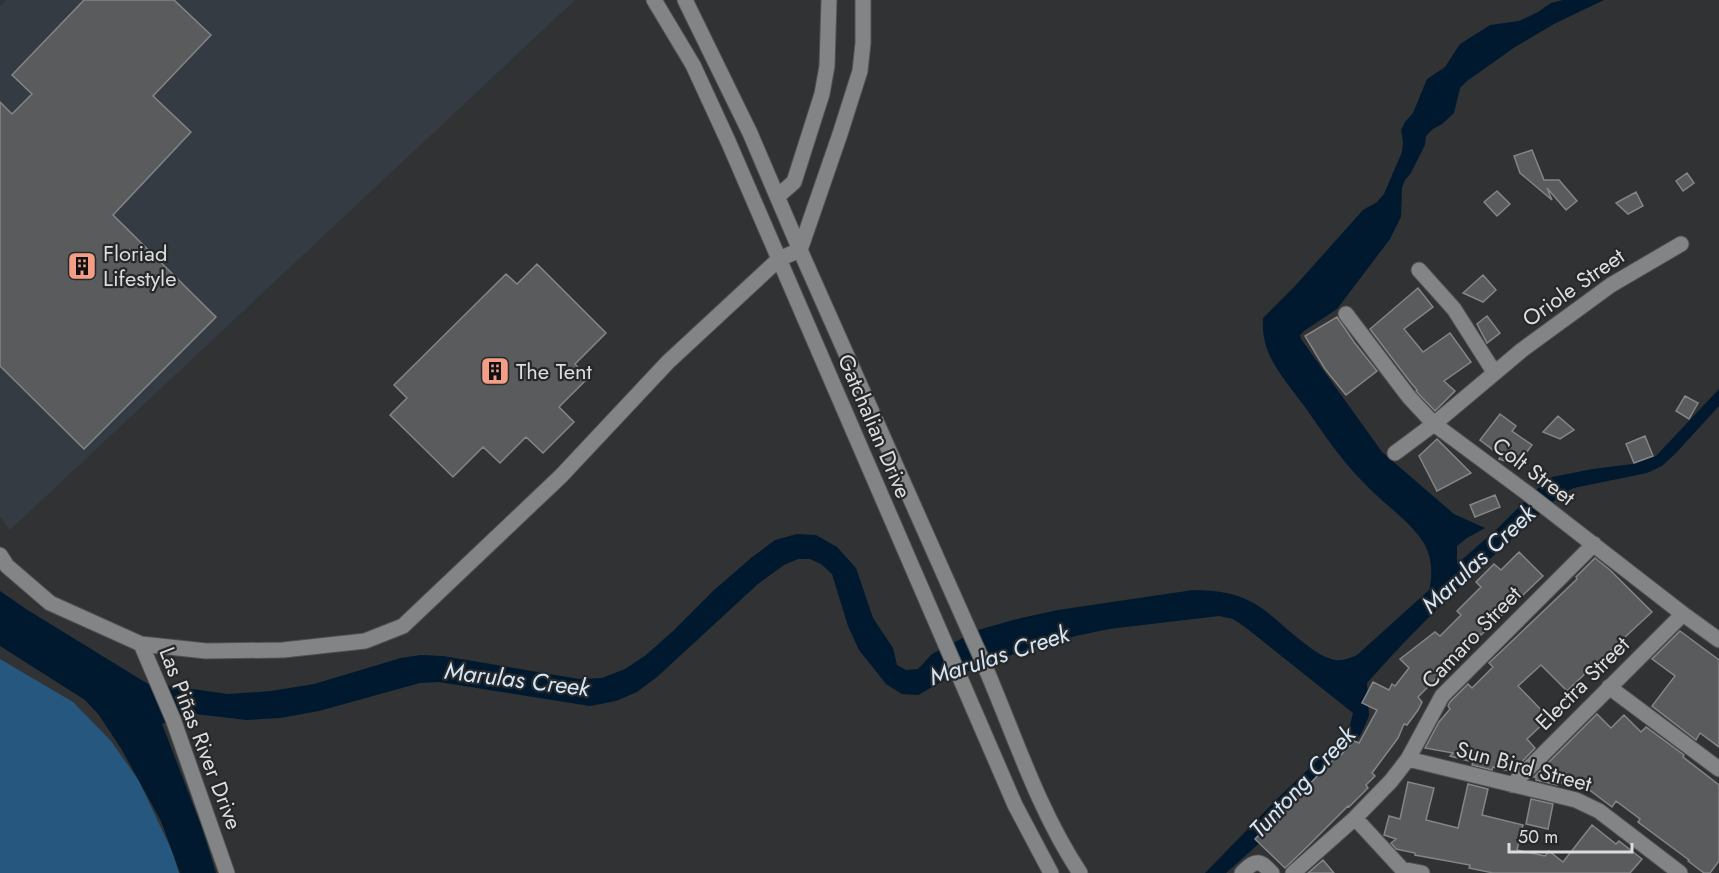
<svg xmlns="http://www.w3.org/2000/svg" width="1719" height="873" viewBox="0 0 1719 873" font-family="Jost,sans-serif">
  <rect width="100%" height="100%" fill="#313234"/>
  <path fill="#353b42" d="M6 0H575L10 530 0 517V6Z"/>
  <path fill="#26577f" d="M0 659 73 702 111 741 139 781 172 851 179 873H0Z"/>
  <path fill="#01192e" d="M1563 0H1604L1554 24 1515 47 1467 81 1460 88 1454 113 1442 124 1433 129 1426 136 1425 145 1411 173 1405 180 1402 188 1401 217 1390 239 1337 309 1304 331 1300 335 1301 339 1382 452 1454 514 1485 528 1467 538 1457 546V564L1497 529 1537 489 1552 477 1593 469 1632 464 1656 456 1719 389V406L1676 453 1662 466 1647 473 1574 488 1562 494C1494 554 1427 615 1367 683L1369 716 1361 734 1345 755 1273 831 1226 873H1205L1278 798 1345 734 1350 725 1353 713 1245 627 1233 619 1219 616 1109 629 1076 636 1038 646 1000 659 941 682 918 695 902 694 886 684 859 650 848 626 832 574 821 564 810 559H798L784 565 758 584 657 677 637 692 616 701 590 706 439 682 420 683 319 711 280 718 247 720 195 714 183 715 162 724 202 828 216 873H180L161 821 122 750 99 715 85 700 0 646V591L26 609 148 684 170 686 228 694 271 691 314 684 401 658 421 655 443 656 579 679 602 678 625 669 646 655 673 631 713 591 751 558 775 540 797 534 816 535 837 547 856 568 873 618 893 648 897 665 906 670 918 669 932 654 978 630 1021 618 1058 610 1193 590C1217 590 1240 593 1260 607 1280 620 1311 655 1335 660 1343 661 1350 658 1357 655L1429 590C1433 575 1432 559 1425 545 1411 521 1382 503 1364 483 1341 460 1323 433 1305 407 1294 392 1282 378 1273 362 1265 348 1262 333 1263 318L1295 286 1363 210 1377 202 1384 194 1402 152 1403 142 1401 130 1405 122 1413 113 1427 79 1445 67 1460 44 1490 25 1519 21 1538 12 1551 3Z"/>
  <path fill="#595b5d" stroke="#838587" stroke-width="1.5" d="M84 0H174L211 35 153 96 191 132 113 215 216 317 84 449 0 366V102L12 114 32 94 12 75Z
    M1532 150 1544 180H1559L1577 201 1566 210 1547 188 1552 200 1520 173 1514 156Z
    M1687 173 1694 183 1683 191 1676 181Z
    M1497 191 1510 204 1497 216 1484 202Z
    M1636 192 1643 206 1628 214 1616 203Z
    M537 264 606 333 575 364 588 378 559 407 574 422 543 453 526 437 500 463 483 447 453 477 390 415 407 398 394 385 506 274 517 284Z
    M1483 275 1496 290 1483 302 1463 293Z
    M1418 288 1433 307 1404 329 1423 352 1450 333 1471 362 1444 381 1455 391 1435 411 1416 391 1417 390 1411 383 1370 329Z
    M1487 316 1500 333 1487 343 1477 324Z
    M1337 317 1354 342 1377 371 1346 395 1325 369 1305 336Z
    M1685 396 1698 403 1689 419 1676 411Z
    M1500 414 1516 426 1512 431 1532 445 1517 465 1499 459 1501 456 1480 440Z
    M1558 416 1574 430 1560 439 1543 432Z
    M1645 436 1653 456 1634 463 1626 444Z
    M1437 439 1471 473 1437 491 1419 456Z
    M1495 495 1500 507 1475 517 1470 505Z
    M1519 552 1543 576 1481 635 1480 634 1418 697 1422 702 1418 710 1407 725 1404 724 1398 738 1372 773 1375 776 1366 785 1368 788 1349 807 1348 806 1309 845 1285 868 1255 839 1336 757 1338 758 1354 741 1359 743 1377 710 1362 703 1373 682 1389 690 1392 684 1395 686 1409 668 1400 659 1435 632 1440 636 1461 615 1457 611 1481 587 1476 582 1494 564 1501 570Z
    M1595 558 1610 570 1652 612 1611 650 1614 654 1593 674 1589 670 1567 691 1541 665 1518 686 1549 718 1527 739 1535 748 1512 772 1493 767 1492 770 1472 765 1473 762 1450 756 1453 753 1425 748 1439 722 1450 709 1448 706 1450 702 1468 684 1472 688 1493 667 1489 663 1577 579 1576 577Z
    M1680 631 1719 660V747L1700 733 1696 740 1652 706 1675 676 1652 659Z
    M1597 714 1611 728 1624 715 1641 732 1646 727 1684 755 1683 757 1719 785V861L1710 873H1704L1688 861 1689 860 1638 822 1640 819 1616 801 1612 807 1588 789 1558 782 1557 785 1536 780V777H1534Z
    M1408 782 1434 788 1426 820 1458 828 1468 784 1488 789 1482 815 1523 825 1517 850 1545 856 1549 851 1563 862 1592 825 1616 844 1619 841 1642 859 1630 873H1493L1469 868 1470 865 1415 855V853L1396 849 1391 843 1396 839 1384 835 1389 816 1400 819Z
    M1531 799 1553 804 1548 829 1526 824Z
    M1323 860 1334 873H1308Z"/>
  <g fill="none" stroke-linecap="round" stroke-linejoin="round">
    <g stroke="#505152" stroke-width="17">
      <path id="minor" d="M654 0 693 65 728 141 1015 805 1051 873
        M685 0 750 133 800 250C861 387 922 525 983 662 1014 733 1037 808 1080 873
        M778 196 794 182 822 94 827 66 829 0
        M1419 270 1454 309 1494 372
        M1346 314 1409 397 1434 424 1527 493 1683 614 1719 640
        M1395 453 1434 424 1522 350 1611 285 1681 244
        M0 555 7 566 50 603 141 644 206 651 283 650 365 641 403 626 561 476 668 362 779 259 800 250 840 134 860 71 863 43V0
        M141 644 173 719 227 873
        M1609 687 1719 769
        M1408 759 1576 800 1599 811 1680 873
        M1512 785 1683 614
        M1355 818 1402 869 1422 873
        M1242 873C1255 860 1259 859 1272 873
        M1293 873 1355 818 1391 781 1408 759 1442 696 1594 544"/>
    </g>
    <use href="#minor" stroke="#828486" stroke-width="15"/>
  </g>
  <defs>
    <g id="building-square" transform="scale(1.5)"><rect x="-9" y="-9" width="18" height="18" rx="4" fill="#f49e87" stroke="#27282a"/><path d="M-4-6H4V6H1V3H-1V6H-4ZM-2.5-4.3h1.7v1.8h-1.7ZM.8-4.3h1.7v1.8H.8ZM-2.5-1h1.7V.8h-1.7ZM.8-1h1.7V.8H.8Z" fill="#111"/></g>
  </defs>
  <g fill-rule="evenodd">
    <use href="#building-square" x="82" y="266"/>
    <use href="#building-square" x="495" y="371"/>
  </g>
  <g text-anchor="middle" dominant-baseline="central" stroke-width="4.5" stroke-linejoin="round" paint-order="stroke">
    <g font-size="22" fill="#dcddde" stroke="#27282a" text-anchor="start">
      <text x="103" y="253">Floriad<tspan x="103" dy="25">Lifestyle</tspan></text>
      <text x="516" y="371">The Tent</text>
    </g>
    <g font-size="22" fill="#dcddde" stroke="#27282a">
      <text transform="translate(1573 287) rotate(-35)">Oriole Street</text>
      <text transform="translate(875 426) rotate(67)">Gatchalian Drive</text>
      <text transform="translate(1534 471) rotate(37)">Colt Street</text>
      <text transform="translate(1471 637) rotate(-46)">Camaro Street</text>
      <text transform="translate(1582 683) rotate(-45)">Electra Street</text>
      <text transform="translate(201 738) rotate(69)">Las Piñas River Drive</text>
      <text transform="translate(1524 766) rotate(15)">Sun Bird Street</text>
    </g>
    <g font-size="24" font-style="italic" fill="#d4e7f9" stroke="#27282a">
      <text transform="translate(1478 559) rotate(-43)">Marulas Creek</text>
      <text transform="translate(999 655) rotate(-18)">Marulas Creek</text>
      <text transform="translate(517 679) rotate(7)">Marulas Creek</text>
      <text transform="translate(1302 782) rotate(-47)">Tuntong Creek</text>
    </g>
  </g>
  <path d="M1509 843v9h123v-9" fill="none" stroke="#dcddde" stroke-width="3"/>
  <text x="1518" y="843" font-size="18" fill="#dcddde" stroke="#27282a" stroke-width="4.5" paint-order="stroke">50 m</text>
</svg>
